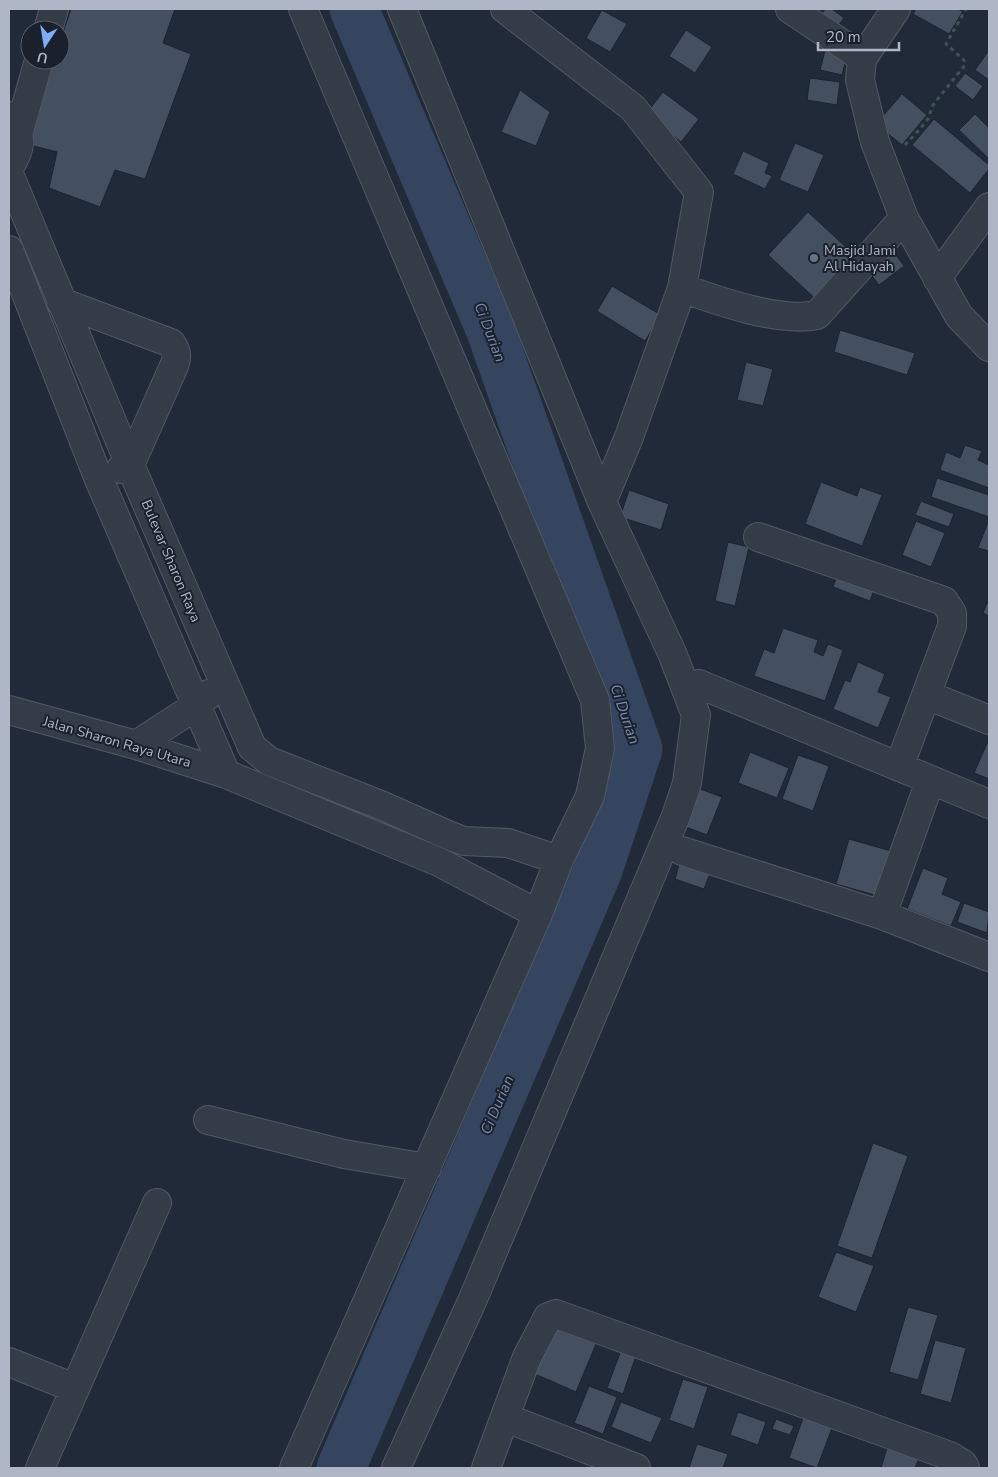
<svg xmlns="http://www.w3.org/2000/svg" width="998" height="1477" viewBox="0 0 998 1477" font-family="'Nunito Sans',sans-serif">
  <rect width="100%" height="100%" fill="#212a38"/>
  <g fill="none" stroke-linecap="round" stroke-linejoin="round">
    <path stroke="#35455f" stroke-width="49" d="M341 1468 598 870 638 749 491 331 354 9"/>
  </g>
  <path fill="#444f60" stroke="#1c232f" d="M71 9H175L163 43 191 54 145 179 115 170 100 207 49 188 57 152 26 144 53 60H60V41Z
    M825 9H832L844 18 831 35 815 23Z
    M916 9H958L963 11 949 34 913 14Z
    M602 10 627 24 610 52 586 38Z
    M686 30 712 47 695 73 669 56Z
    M989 50V80L975 70Z
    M825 51 847 56 842 75 820 70Z
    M965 73 983 86 973 100 955 86Z
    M810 78 840 82 837 105 807 100Z
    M520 90 550 112 536 146 501 132Z
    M663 92 699 119 681 142 645 115Z
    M902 94 927 115 902 145 876 124Z
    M975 114 989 128V159L959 130Z
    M934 119 989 165V169L970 193 912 145Z
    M795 143 824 155 808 192 779 180Z
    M743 151 769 163 765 173 772 176 765 189 733 174Z
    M808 212 860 260 820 303 768 255Z
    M891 248 904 266 879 285 866 268Z
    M612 286 661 315 645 341 597 311Z
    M840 330 915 353 907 375 834 352Z
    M746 362 773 369 763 406 737 400Z
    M965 445 982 451 978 460 989 465V488L940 470 946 452 960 458Z
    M937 478 989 495V517L931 497Z
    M821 482 857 496 860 487 882 495 862 546 805 524Z
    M629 490 669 504 661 530 620 517Z
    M921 501 954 514 949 527 915 515Z
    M916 521 945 533 931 567 902 555Z
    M988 522H989V551L978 548Z
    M728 542 749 547 735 606 715 601Z
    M838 573 875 587 870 601 833 587Z
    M987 603 989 604V616L983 613Z
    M783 628 818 640 814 652 823 656 828 644 843 650 825 701 754 676 764 649 774 653Z
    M858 662 885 674 878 692 891 697 878 728 833 709 845 680 850 682Z
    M989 739V779L974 773Z
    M750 752 789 768 777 798 738 783Z
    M798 755 829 766 813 811 782 799Z
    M700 789 722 797 707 835 686 827Z
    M849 839 891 851 878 896 836 884Z
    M681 858 712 868 704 889 675 879Z
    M923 868 948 878 942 894 961 902 951 926 907 909Z
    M964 903 989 912 987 933 957 922Z
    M873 1143 908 1156 872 1258 837 1246Z
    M836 1252 874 1266 856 1312 818 1297Z
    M908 1307 938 1315 918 1380 889 1372Z
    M558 1320 599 1337 576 1392 535 1374Z
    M935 1340 966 1348 951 1403 920 1394Z
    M623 1345 638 1350 623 1394 607 1388Z
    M683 1379 708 1387 694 1429 669 1420Z
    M589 1386 617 1397 603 1434 574 1423Z
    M621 1402 662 1418 651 1443 611 1427Z
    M738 1412 766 1422 758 1445 730 1435Z
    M803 1418 832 1428 817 1468 789 1458Z
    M776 1419 794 1426 790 1435 772 1429Z
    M697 1444 728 1454 723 1468H689Z
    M887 1448 919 1458 915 1468H881Z"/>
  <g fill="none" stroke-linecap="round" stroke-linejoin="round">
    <g stroke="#525966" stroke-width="30">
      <path id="minor" d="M505 9 633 108 699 192 682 288 629 437 602 502
        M790 9 850 49 862 59
        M896 9 862 59 860 80 875 142 904 218 959 316 989 347
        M48 30 54 9
        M19 131 39 60
        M9 168C22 147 23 137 10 116
        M9 174 130 465 252 747 269 761 383 806 448 835 464 841 508 843 559 860
        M9 250 98 477 226 774 439 862 538 914
        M937 278 989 207
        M682 288C718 301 780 323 817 315L904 218
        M61 302 171 343C177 351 178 357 174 366L130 465 121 469
        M758 537 944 601 952 613V626L899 767
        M699 684 989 804
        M927 695 989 720
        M9 710 136 745 226 774
        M136 745 196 706 209 694
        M930 781 882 915 989 957
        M682 851 882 915
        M208 1120 344 1154 427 1168
        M9 1362 74 1388
        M506 1418 636 1468
        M40 1468 157 1203
        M294 1468 538 914 559 860 590 796 600 748 595 700 303 9
        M396 1468 473 1299 676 816 687 783 696 715 672 653 602 502 402 9
        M486 1468 527 1357 548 1317 556 1314 950 1456 963 1464 965 1468"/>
    </g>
    <path stroke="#405356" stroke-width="3" stroke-dasharray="4 4" stroke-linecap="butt" d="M905 145 920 129 928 119 933 105 965 65 964 60 946 44 966 9"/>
    <use href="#minor" stroke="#343c48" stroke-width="28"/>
  </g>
  <circle fill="#6b7280" stroke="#1a212d" stroke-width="2" cx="814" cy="258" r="5"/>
  <g text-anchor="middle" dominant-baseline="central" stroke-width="4" stroke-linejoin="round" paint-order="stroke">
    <g font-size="14" fill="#afb6c5" stroke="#1a212d" text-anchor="start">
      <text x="824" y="250">Masjid Jami<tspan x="824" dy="16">Al Hidayah</tspan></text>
    </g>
    <g font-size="14" fill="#afb6c5" stroke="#1a212d">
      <text transform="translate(171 561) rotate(67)">Bulevar Sharon Raya</text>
      <text transform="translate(117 742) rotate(16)">Jalan Sharon Raya Utara</text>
    </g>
    <g font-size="15" font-style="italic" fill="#778cad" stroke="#1a212d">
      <text transform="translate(490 332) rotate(69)">Ci Durian</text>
      <text transform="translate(625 714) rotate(71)">Ci Durian</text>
      <text transform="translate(497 1105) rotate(-67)">Ci Durian</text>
    </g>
  </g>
  <rect width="998" height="1477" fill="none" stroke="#afb6c5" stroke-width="20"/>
  <g transform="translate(45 45) rotate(192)"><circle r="24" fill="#1a212d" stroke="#565d6a"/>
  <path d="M0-4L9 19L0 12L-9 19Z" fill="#82abf6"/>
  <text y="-8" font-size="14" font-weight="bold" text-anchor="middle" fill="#afb6c5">U</text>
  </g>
  <path d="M818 42v8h81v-8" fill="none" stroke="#afb6c5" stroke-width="2.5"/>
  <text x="826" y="42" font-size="15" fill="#afb6c5" stroke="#1a212d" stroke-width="4" paint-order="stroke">20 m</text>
</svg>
